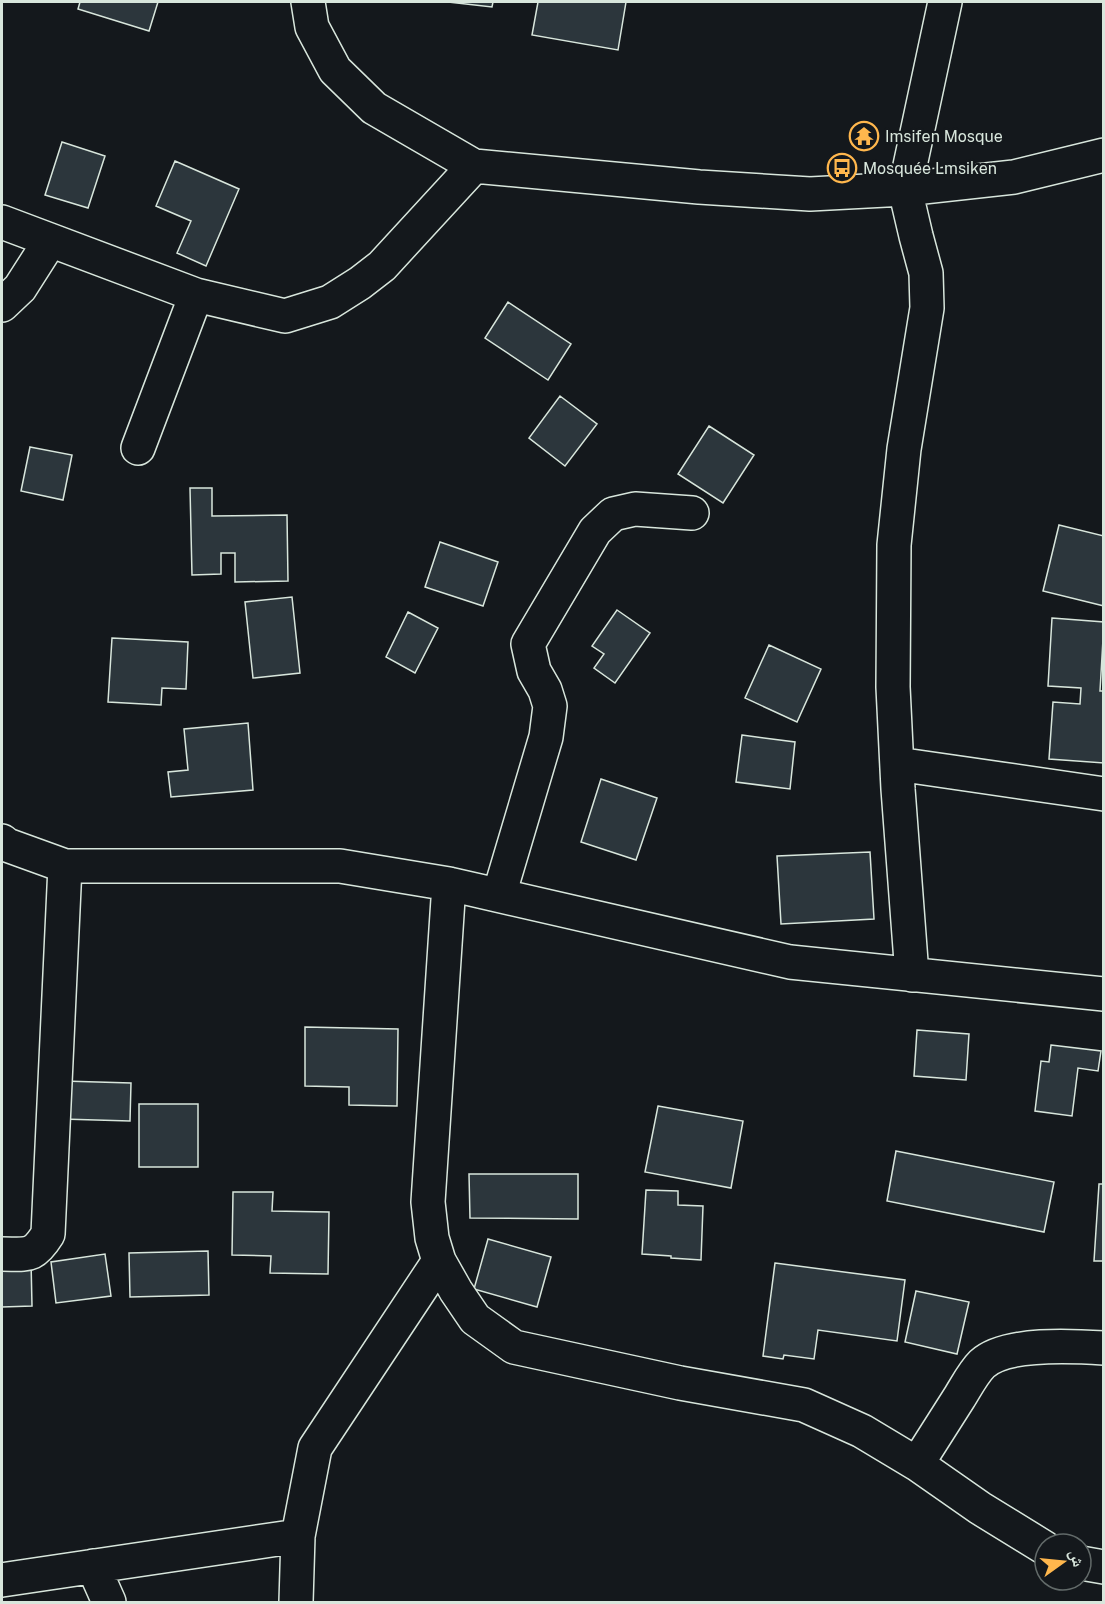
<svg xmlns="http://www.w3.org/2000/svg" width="1105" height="1604" viewBox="0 0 1105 1604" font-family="'Public Sans','Noto Naskh Arabic',sans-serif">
  <rect width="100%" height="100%" fill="#14181c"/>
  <path fill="#2c363c" stroke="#d8e6dc" stroke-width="1.5" d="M80 2H158L149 31 78 9Z
    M448 2H493L492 7Z
    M538 2H626L618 50 532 35Z
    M62 142 105 156 88 208 45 195Z
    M175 161 239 189 206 266 177 253 191 221 156 206Z
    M508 302 571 344 548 380 485 338Z
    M560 396 597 424 565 466 529 438Z
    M709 426 754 455 723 503 678 474Z
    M30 447 72 455 63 500 21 491Z
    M190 488H212V516L287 515 288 581 235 582V553H221V574L192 575Z
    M1059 525 1104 536V606L1043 591Z
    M440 542 498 562 483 606 425 587Z
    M292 597 300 673 253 678 245 602Z
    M617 610 650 633 615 683 594 668 604 654 592 646Z
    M408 612 438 628 415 673 386 657Z
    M1052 618 1104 622 1100 691H1104V763L1049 759 1053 702 1080 704 1081 688 1048 686Z
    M112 638 188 642 186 689 162 688 161 705 108 702Z
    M769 645 821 669 797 722 745 698Z
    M248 723 253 790 171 797 168 772 188 770 184 729Z
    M742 735 795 742 790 789 736 782Z
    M601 779 657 798 636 860 581 842Z
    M870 852 874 919 781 924 777 856Z
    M305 1027 398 1029 397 1106 349 1105V1087L305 1086Z
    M917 1030 969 1034 966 1080 914 1076Z
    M1051 1045 1101 1051 1098 1071 1078 1068 1072 1116 1035 1111 1041 1061 1049 1062Z
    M63 1081 131 1083 130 1121 62 1119Z
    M139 1104H198V1167H139Z
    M658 1106 743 1121 731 1188 645 1172Z
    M896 1151 1054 1182 1044 1232 887 1201Z
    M469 1174H578V1219L470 1218Z
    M1099 1184H1104V1261H1094Z
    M646 1190 678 1191V1205L703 1206 701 1260 671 1258V1256L642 1254Z
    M233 1192H273L272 1211 329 1212 328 1274 270 1273 271 1256 232 1255Z
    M488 1239 551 1257 537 1307 474 1289Z
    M208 1251 209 1295 130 1297 129 1253Z
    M105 1254 111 1296 56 1303 51 1262Z
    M31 1261 32 1306 2 1307V1263Z
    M775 1263 905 1280 897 1341 818 1330 814 1359 784 1355 783 1359 763 1356Z
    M916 1291 969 1302 957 1354 905 1342Z"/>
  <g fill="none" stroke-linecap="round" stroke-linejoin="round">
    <g stroke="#d8e6dc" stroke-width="36">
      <path id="minor" d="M308 2 312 27 335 70 374 108 474 166 699 187 810 194 905 189 1014 177 1104 155
        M2 222 196 295 285 316 330 302 360 283 382 266 474 166
        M2 305 20 288 50 241
        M138 448 196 295
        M897 764 1104 794
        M2 841 7 845 65 866H340L449 884 790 962 1104 994
        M449 884 428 1202 432 1238 439 1261 456 1291 475 1319 514 1347 680 1383 804 1405 862 1431 917 1464 980 1508 1045 1548
        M499 895 546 737 550 706 545 690 534 671 528 644 595 531 613 514 635 509 692 513
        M912 975 898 789 893 687 894 545 904 449 927 308 926 273 916 236 905 189 945 2
        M2 1254C28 1254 33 1258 48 1234L65 866
        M917 1464C931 1442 945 1420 959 1398 966 1387 973 1373 982 1364 1006 1342 1073 1346 1104 1348
        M1081 1563 1104 1567
        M93 1566 109 1602
        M2 1580 298 1536
        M296 1602 298 1536 315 1448 439 1261"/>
    </g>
    <use href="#minor" stroke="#14181c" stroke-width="33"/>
  </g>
  <defs>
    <g id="temple-ring" transform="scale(1.5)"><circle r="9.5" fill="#14181c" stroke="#ffb74d" stroke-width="1.5"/><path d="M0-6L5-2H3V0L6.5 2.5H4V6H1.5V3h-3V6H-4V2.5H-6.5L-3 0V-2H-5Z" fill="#ffb74d"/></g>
    <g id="bus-ring" transform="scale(1.5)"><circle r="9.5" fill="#14181c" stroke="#ffb74d" stroke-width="1.5"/><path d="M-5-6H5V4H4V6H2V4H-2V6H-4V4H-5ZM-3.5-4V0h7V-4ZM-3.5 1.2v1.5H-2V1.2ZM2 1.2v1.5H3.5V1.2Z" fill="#ffb74d"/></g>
  </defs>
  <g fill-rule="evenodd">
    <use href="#temple-ring" x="864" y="136"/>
    <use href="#bus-ring" x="842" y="168"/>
  </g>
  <g text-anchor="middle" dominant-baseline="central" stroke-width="4.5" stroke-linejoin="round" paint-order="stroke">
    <g font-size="16" fill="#d8e6dc" stroke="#14181c" text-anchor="start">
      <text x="885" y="136">Imsifen Mosque</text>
      <text x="863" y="168">Mosquée Lmsiken</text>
    </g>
  </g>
  <rect width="1105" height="1604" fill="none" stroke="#d8e6dc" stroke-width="6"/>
  <g transform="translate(1063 1562) rotate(75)"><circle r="28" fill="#14181c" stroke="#626a69" stroke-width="1.5"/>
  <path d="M0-4.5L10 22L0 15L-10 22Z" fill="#ffb74d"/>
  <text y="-9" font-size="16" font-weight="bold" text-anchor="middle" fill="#d8e6dc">ش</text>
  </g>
</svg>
